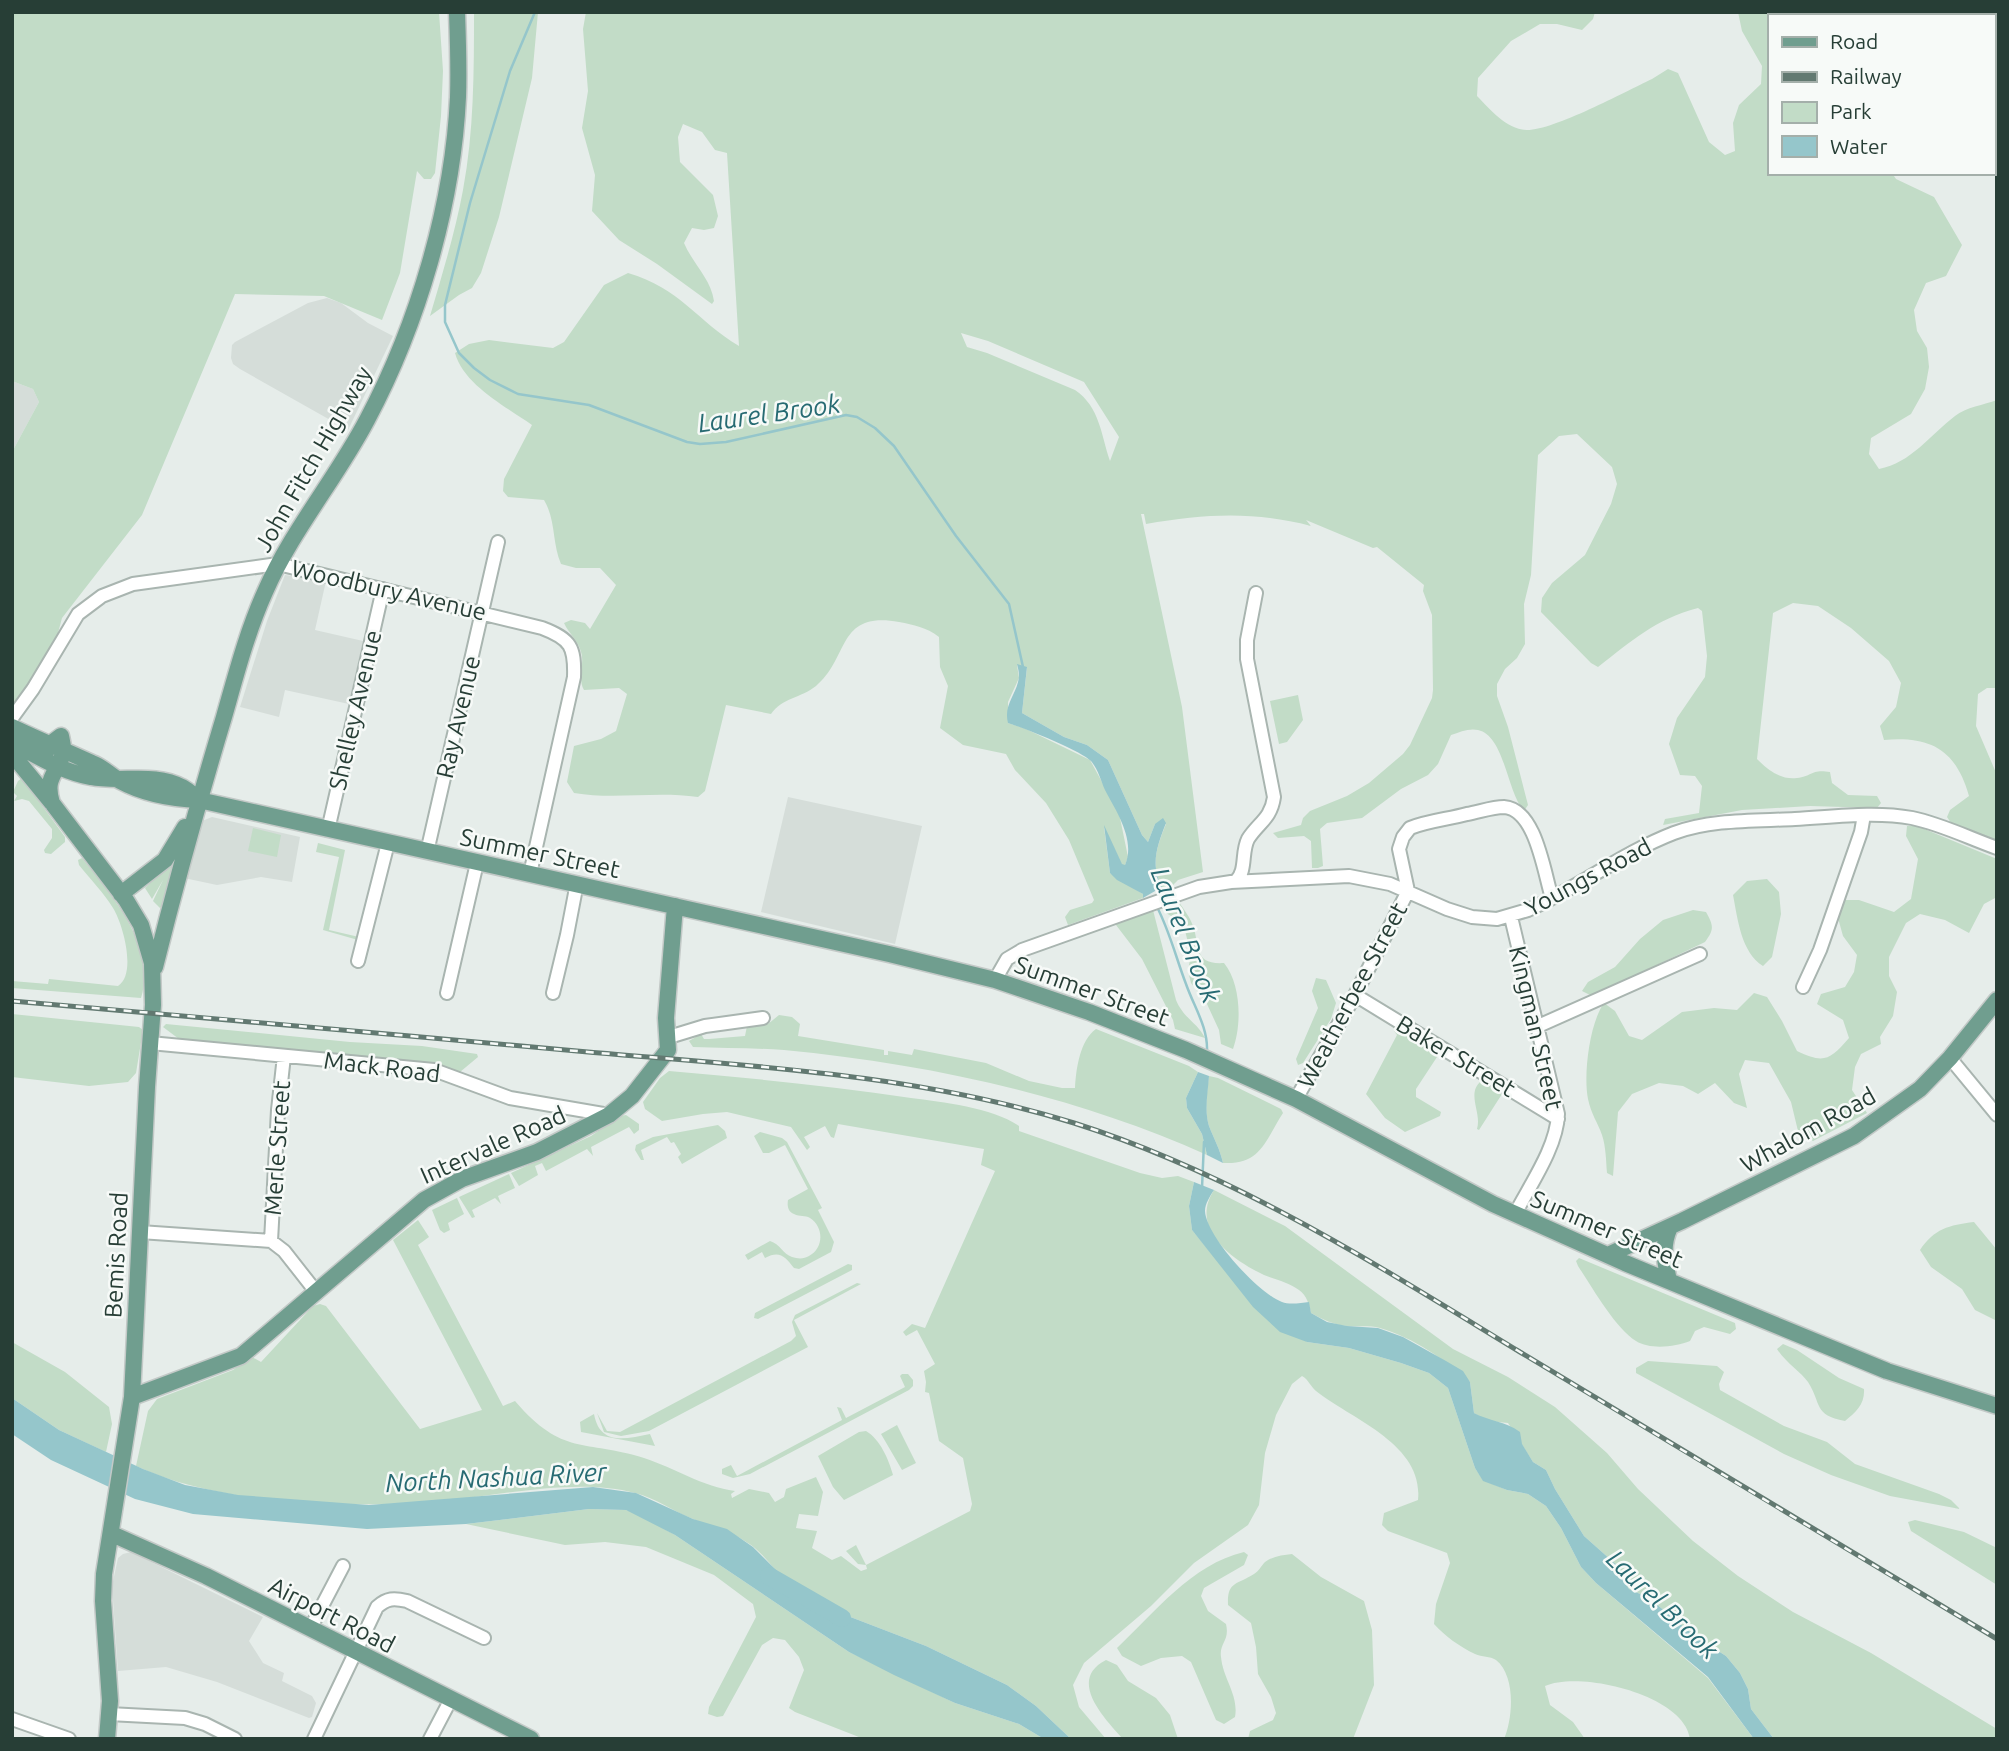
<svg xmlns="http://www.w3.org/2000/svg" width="2009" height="1751" viewBox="0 0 2009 1751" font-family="Ubuntu,sans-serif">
  <rect width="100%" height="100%" fill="#e6edea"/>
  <path fill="#d5ddd9" d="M327 298 341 303 368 323 393 336 348 430 240 369 233 364 231 358 232 345 235 342 308 303Z
    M12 381 33 389 39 402 12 452Z
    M285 575 326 581 315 630 363 641 349 704 285 690 279 717 240 707 267 621Z
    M788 797 922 826 895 944 761 912Z
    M212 817 300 837 292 882 261 877 217 885 184 878 202 821Z
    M131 1552 263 1617 249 1641 263 1663 284 1673 282 1681 312 1696 316 1703 312 1717 309 1718 217 1682 166 1667 118 1671 112 1586 118 1558 123 1554Z"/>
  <path fill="#c2dcc7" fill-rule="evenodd" d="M12 12H439L443 71 441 116 435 173 431 179H424L417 171 400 273 382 320 324 296 235 294 142 515 62 618 54 648 12 718V452L39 402 33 389 12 381Z
    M474 12H538L532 78 499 217 481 273 472 288 459 295 430 316C442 275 455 233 463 190 474 132 474 71 474 12Z
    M586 12H1595L1593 19 1582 30 1557 24H1540L1511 41 1478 78 1477 96C1490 109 1506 129 1526 130 1553 131 1624 92 1652 79L1668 69 1678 73 1709 142 1725 155 1735 151 1733 123 1739 105 1761 84 1762 66 1742 31 1738 12H1811V16H1769V173H1892L1896 179 1934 197 1962 245 1946 276 1926 283 1914 310 1917 331 1927 348 1929 367 1925 389 1911 414 1871 438 1869 454 1879 469C1911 463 1930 435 1955 416 1966 407 1984 405 1997 400V688H1987L1978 694 1976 726 1997 775V840L1951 823 1947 817 1950 810 1969 796C1956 750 1931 736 1884 740L1880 726 1896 707 1901 683 1889 661 1851 628 1818 606 1793 603 1773 613 1757 759C1768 770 1780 780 1797 778 1813 776 1811 769 1830 772L1832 783 1848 795 1877 796 1881 803 1877 808 1810 806 1742 810 1663 825 1665 819 1699 813 1702 786 1695 776 1680 775 1669 744 1677 718 1705 677 1707 656 1702 611 1698 608C1654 620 1633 640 1598 667L1591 663 1541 612 1542 598 1552 583 1585 555 1611 504 1617 484 1612 467 1577 434 1559 436 1538 455 1531 575 1524 604 1525 644 1517 658 1505 669 1497 684V696L1508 727 1528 805 1524 811C1507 793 1505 736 1478 730 1469 728 1460 732 1451 735L1438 764 1428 775 1401 789 1362 818 1327 823 1320 829 1323 866 1318 868H1312L1311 841 1304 836 1278 838 1273 833 1301 825 1303 818 1310 811 1347 796 1369 783 1403 754 1410 745 1432 698 1433 690 1432 615 1423 591 1424 585 1377 547 1373 548 1306 520 1311 526C1252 511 1206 514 1146 524L1144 514H1141L1182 707 1203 872 1178 880 1172 886 1162 887C1150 865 1157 846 1166 824H1155L1148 842 1142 835 1108 760 1087 745 1064 737 1022 713 1027 668 1017 665 1019 678 1008 702V723L1024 728 1090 760 1119 813 1128 857 1125 865H1122L1104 827 1110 873 1143 894V898L1068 925 1065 917 1070 910 1092 903 1094 900 1069 840 1046 803 1015 770 1006 754 963 745 940 728 948 686 940 667 939 637C926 627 914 625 899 622 836 611 850 658 816 686 801 698 782 698 771 714L726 705 705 791 698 797C655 791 614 800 574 793L567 782 574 746 601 739 616 731 627 694 619 688 584 690C577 678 585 664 581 652 578 640 569 634 564 623L571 620 585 623 590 629 616 585 600 568H576L561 564C552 543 556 520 544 500L508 497 503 491 504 479 532 425C505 406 464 385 455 353L469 344 489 340 553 348 564 342 604 285 628 273C680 288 697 321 739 346L727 153 715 150 702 132 683 124 678 137 680 162 713 195 718 216 714 228 704 230 692 228 684 243C693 264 711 279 714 301L712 304 657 264 619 240 592 211 595 175 582 128 588 91 583 29ZM961 333 988 341 1084 382 1119 437 1110 461C1101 435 1100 407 1075 390L987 353 967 347Z
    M1298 695 1303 720 1287 742 1279 744 1270 701Z
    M22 778 65 837V842L51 854 45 853 44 850 52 838V829L29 801 22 799 14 801 17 796 13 792 18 781Z
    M1907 826H1917L1997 859V897L1984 904 1969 933 1945 920 1920 914 1906 923 1889 957V976L1897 992 1893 1016 1880 1037 1881 1044 1861 1054 1855 1067 1852 1090 1867 1113 1813 1141 1798 1131 1791 1102 1769 1063 1745 1060 1739 1074 1747 1108 1734 1103 1715 1083 1698 1094 1683 1086 1659 1083 1632 1094 1618 1112 1613 1176 1607 1173C1606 1161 1606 1147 1602 1135 1598 1123 1591 1114 1588 1099 1583 1074 1590 1022 1604 1003L1615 1011 1629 1036 1642 1040 1682 1012 1714 1008 1737 1010 1754 993 1767 997 1782 1021 1797 1051C1824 1064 1830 1060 1849 1038L1843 1020 1817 1004 1821 994 1845 987 1854 972 1857 955 1843 936 1838 918 1845 900H1859L1894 912 1911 899 1918 859 1906 836Z
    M253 828 281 835 277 857 248 851Z
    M318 843 345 850 329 930 359 937 358 940 323 930 339 857 316 852Z
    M82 858C112 896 157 946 141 998L12 988V981L48 984 49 979 118 986C137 974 123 924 113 908 104 893 90 879 79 865L78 860Z
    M175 858 163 905 160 908 153 901 163 880 152 899 145 888Z
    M1767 879 1779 892 1781 914 1772 957 1763 966C1741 952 1738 920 1733 895L1747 881Z
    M1179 902C1184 910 1190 917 1193 926 1200 945 1193 965 1224 963 1241 984 1242 1024 1233 1049L1221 1044 1219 1030 1207 1004 1191 983 1188 971 1191 954 1183 923 1166 913 1165 907Z
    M1153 910 1176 1000C1184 1019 1197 1022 1205 1038L1175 1029 1173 1020 1142 959 1116 925 1119 921Z
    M1693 910 1706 912C1714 926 1714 930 1705 942L1592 996 1582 991 1588 982 1615 967 1640 939 1663 920Z
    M1316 978 1326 980 1336 1003 1331 1019 1303 1063 1298 1065 1296 1059 1318 1008 1312 991Z
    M12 1014 139 1027 143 1030 136 1073 128 1082 89 1086 12 1077Z
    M779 1015 792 1017 800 1024 798 1036 884 1050V1055H888V1051L912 1055 914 1049 986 1063 1029 1081 1062 1088H1075C1076 1069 1080 1040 1096 1029L1189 1066 1198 1072 1186 1098 1187 1108 1202 1134 1207 1155C1073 1095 929 1064 784 1050 754 1048 723 1048 693 1047L689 1041 701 1034 704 1039H709L745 1036 747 1026 768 1024Z
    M166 1024 350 1042 422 1046 477 1054 478 1057 460 1072 417 1062 179 1039 163 1027Z
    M1399 1027 1438 1052 1437 1057 1416 1089V1097L1441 1112 1440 1116 1405 1132 1385 1118 1366 1094 1397 1035 1394 1031Z
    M669 1071C750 1078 831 1086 911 1098 942 1102 994 1108 1019 1126V1131L1140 1173 1162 1178 1178 1176 1194 1182 1189 1206 1192 1230 1211 1253 1307 1342 1349 1348 1401 1363 1429 1373 1448 1388 1475 1468 1483 1480 1507 1490 1528 1494 1546 1506 1561 1528 1581 1567 1596 1583 1708 1678 1754 1739H1690C1685 1695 1580 1670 1545 1686L1550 1705 1573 1722 1585 1739H1504C1513 1718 1516 1676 1496 1660 1490 1656 1482 1657 1475 1654 1460 1647 1445 1636 1434 1624L1436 1604 1450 1563 1447 1553 1388 1531 1382 1525 1384 1513 1418 1500C1424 1444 1351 1419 1316 1391 1310 1386 1309 1380 1302 1376L1292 1384 1276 1415 1265 1453 1259 1505 1248 1525 1194 1563 1151 1606 1084 1663 1073 1685 1079 1707 1106 1739H1071L1036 1706 1007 1685 926 1646 827 1608C789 1602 779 1566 751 1545 731 1531 715 1528 693 1519 674 1512 656 1498 635 1493 583 1479 518 1492 466 1498 367 1510 226 1508 136 1466L148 1411 157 1399 233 1370 252 1357 261 1362 313 1306 320 1304 326 1306 420 1429 482 1410 393 1240 418 1220 429 1237 418 1245 503 1406 515 1401C563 1457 584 1439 644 1458 675 1468 703 1487 735 1491L731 1494 732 1498 749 1489 769 1493 775 1502 784 1497 786 1489 816 1477 823 1492 818 1516 799 1514 796 1528 817 1531 812 1548 832 1560 841 1556 861 1571 867 1569 866 1565 858 1564 846 1551 856 1545 866 1565 970 1511 972 1504 963 1458 939 1441 929 1393 925 1392 926 1382 924 1371 935 1364 917 1330 906 1336 903 1332 912 1324 925 1328 995 1171 981 1165 984 1149 838 1124 834 1138 831 1137 825 1126 804 1137 810 1147 807 1150 791 1127 727 1112 703 1114 662 1121 645 1109 643 1102 660 1078Z
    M1209 1076 1218 1078 1281 1109 1283 1113C1265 1141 1261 1165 1223 1163 1220 1149 1214 1139 1209 1126 1204 1110 1207 1093 1209 1076Z
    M1481 1081 1488 1082 1502 1094 1479 1130 1477 1129C1482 1112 1466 1094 1481 1081Z
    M626 1115 639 1124V1130L634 1134 629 1127 591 1147 593 1156 587 1149 546 1171 542 1163 535 1166 538 1175 519 1186 511 1173 591 1136 620 1116Z
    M718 1125 725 1131 727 1138 682 1164 678 1157 681 1154 674 1142 671 1143 667 1137 641 1150 644 1160H641L635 1150 636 1145 653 1137Z
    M760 1132 782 1138 787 1142 822 1208 818 1210 834 1242 831 1252 799 1269 794 1268C785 1257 780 1250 765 1258L762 1252 748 1260 745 1255 770 1241C780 1244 783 1254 792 1257 798 1259 804 1259 809 1256 824 1248 824 1227 810 1218 805 1215 800 1217 794 1214 788 1212 787 1206 788 1200L808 1189 785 1145 769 1153H763L754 1136Z
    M509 1174 515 1188 498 1196 501 1204 495 1198 472 1210 475 1217 472 1218 459 1197Z
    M1214 1190 1285 1226 1453 1349 1508 1377 1555 1407 1607 1453 1638 1489 1693 1541 1738 1576 1793 1612 1871 1653 1997 1729V1739H1774L1751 1709 1748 1689 1740 1673 1726 1656 1696 1637 1649 1598 1629 1589 1623 1580 1620 1568 1584 1536 1555 1489 1546 1470 1533 1462 1508 1423 1488 1421 1474 1413 1470 1382C1444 1359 1414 1338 1380 1328 1369 1325 1358 1327 1347 1326 1334 1325 1322 1319 1311 1313 1309 1304 1307 1296 1299 1290 1288 1282 1276 1280 1264 1275 1232 1260 1189 1229 1214 1190Z
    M457 1198 464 1214 448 1223 450 1230 444 1233 440 1230 432 1210Z
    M1974 1222 1997 1250V1321L1975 1310 1962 1289 1931 1267 1920 1250C1934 1229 1949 1225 1974 1222Z
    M1579 1258 1735 1323 1736 1329 1730 1334 1704 1327 1695 1331 1690 1341C1675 1347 1650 1350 1636 1341 1615 1328 1592 1287 1578 1266L1576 1261Z
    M848 1264 852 1265V1270L758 1319 754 1318 755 1313Z
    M857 1283 861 1284 794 1320 808 1347 649 1431 621 1436 604 1432 597 1413 607 1431 620 1432 791 1341 796 1336 792 1322 795 1315Z
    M12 1342 65 1372 109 1407 112 1424 106 1452 59 1430 12 1398Z
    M1783 1344 1797 1350 1839 1378 1864 1389C1865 1404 1856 1412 1845 1421 1813 1415 1822 1404 1808 1382 1801 1372 1786 1363 1777 1349Z
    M1648 1361 1717 1366 1724 1372 1719 1384 1720 1390 1784 1426 1827 1442 1855 1464 1939 1494 1951 1500 1960 1509 1890 1496 1831 1475 1784 1454 1636 1373V1368Z
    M902 1374H908L913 1380V1386L909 1390 750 1474 733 1478 722 1474V1469L731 1465 737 1476 842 1420 837 1407 841 1408 846 1418 905 1387 900 1376Z
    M594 1414C600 1446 625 1439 650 1434L655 1446 581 1432 580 1422Z
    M897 1425 916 1463 902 1470 881 1434Z
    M866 1431C880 1439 889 1460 893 1475L844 1500 833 1487 818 1456 859 1432Z
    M589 1509 626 1510 636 1513 675 1535 849 1652 955 1703 1019 1724 1044 1739H864L795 1712 789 1708 804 1670 799 1657 785 1640 773 1638 762 1645 723 1716 717 1717 708 1714 709 1707 756 1617 753 1604 714 1575 646 1547 605 1542 565 1545 466 1524Z
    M1915 1520 1964 1532 1997 1548V1585L1911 1531 1908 1522Z
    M1244 1552 1248 1555 1244 1565 1204 1588 1201 1596 1208 1611 1226 1624C1230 1641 1219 1643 1221 1657 1223 1679 1239 1695 1235 1717L1224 1724 1216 1720 1191 1662 1182 1656 1161 1658 1141 1666 1122 1656 1117 1648C1154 1613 1192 1564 1244 1552Z
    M1292 1554 1321 1577 1364 1601 1372 1630 1374 1685 1353 1739H1248L1250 1731 1273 1720 1276 1713 1271 1697 1258 1674 1256 1647 1251 1623 1228 1605C1227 1581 1237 1585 1254 1574 1259 1571 1261 1566 1265 1562 1273 1556 1283 1555 1292 1554Z
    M1106 1660 1117 1665 1128 1681 1156 1698 1170 1715 1178 1739H1123C1104 1718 1067 1680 1106 1660Z"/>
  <path fill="#95c6cb" d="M1017 664 1027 667 1022 713 1064 737 1087 745 1108 760 1142 835 1148 842 1155 824 1163 818 1166 823C1157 846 1150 865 1162 887L1143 898V894L1117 880 1110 873 1104 825 1122 864 1125 865C1136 840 1116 811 1105 790 1101 781 1098 769 1091 761 1080 750 1024 728 1008 723 1003 704 1018 693 1019 676 1019 672 1018 668 1017 664Z
    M1198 1072 1209 1076C1208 1092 1204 1110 1209 1126 1214 1139 1220 1149 1223 1163L1207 1155 1202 1134 1187 1108 1186 1098Z
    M1194 1182 1214 1190C1210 1196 1205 1204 1205 1211 1206 1236 1258 1293 1282 1302 1289 1305 1301 1303 1309 1302L1311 1313 1327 1322 1347 1326 1378 1328 1403 1337 1446 1361 1463 1371 1470 1382 1474 1413C1489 1421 1505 1421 1520 1432L1522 1444 1533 1462 1546 1470 1555 1489 1584 1536 1620 1568 1623 1580 1629 1589 1649 1598 1696 1637 1726 1656 1740 1673 1748 1689 1751 1709 1774 1739H1754L1708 1677 1596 1583 1581 1567 1561 1528 1546 1506 1528 1494 1507 1490 1483 1481 1475 1468 1448 1388 1429 1373 1401 1363 1349 1348 1307 1342 1280 1332 1253 1307 1192 1230 1189 1206Z
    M12 1398 59 1430 143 1469 185 1485 238 1495 369 1505 593 1487 636 1493 693 1519 727 1529 753 1547 779 1573 791 1592 816 1606 827 1608 926 1646 1007 1685 1036 1706 1071 1739H1044L1019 1724 955 1703 894 1675 849 1652 675 1535 626 1510 589 1509 466 1524 367 1529 193 1514 135 1499 51 1460 12 1434Z"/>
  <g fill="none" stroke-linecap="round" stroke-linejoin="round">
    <path stroke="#95c6cb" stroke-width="2.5" d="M535 12 510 71 470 203 445 305V322L459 353 474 368 490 380 518 394 589 405 687 442 700 444 726 442 846 415 857 417 875 428 894 446 956 536 1009 604 1023 667
      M1157 907C1170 932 1176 958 1186 984 1194 1007 1208 1027 1207 1051
      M1202 1188 1204 1142"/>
    <path stroke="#95c6cb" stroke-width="18" d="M769 1576 842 1618"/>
    <g stroke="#a9b5b0" stroke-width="16">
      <path id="minor" d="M1993 97 1997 96
        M12 718 33 689 78 614 102 596 133 584 278 564 542 628C571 639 575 647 574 677L530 874
        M328 830 383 589
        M427 852 498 542
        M1236 881C1247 870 1241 853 1248 839 1258 823 1271 819 1274 797L1247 659V640L1256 593
        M1511 917 1558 1114C1557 1147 1530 1185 1515 1214
        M358 961 388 843
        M995 980 1007 959 1022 950 1199 887 1231 882 1349 876 1390 884 1447 909 1472 917 1497 919 1528 910C1578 888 1622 853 1674 833 1711 819 1756 821 1795 819 1833 817 1874 811 1912 818 1941 824 1969 838 1997 848
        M1803 987 1820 950 1861 832 1864 815
        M447 993 477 863
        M553 993 567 935 577 883
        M1355 995 1558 1119
        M1536 1027 1700 954
        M669 1037 705 1026 763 1018
        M150 1043 434 1070 510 1098 609 1115
        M1950 1058 1997 1115
        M1296 1099 1355 995 1408 891 1399 849 1403 837 1410 828C1427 821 1449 819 1467 814 1479 812 1492 807 1504 807 1536 809 1544 873 1552 898
        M140 1232 271 1241 284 1251 317 1293
        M271 1241 278 1110 284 1056
        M310 1629 343 1566
        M109 1714 185 1718 205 1724 235 1739
        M12 1719 69 1739
        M314 1739 377 1607C387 1598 394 1598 407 1601L484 1638
        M430 1739 451 1699"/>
    </g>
    <g stroke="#c3c9c7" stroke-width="19">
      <path id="major" d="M12 727C39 740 66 751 92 763 103 767 110 775 120 781 144 794 172 799 199 800L889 954 995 980 1089 1012 1186 1050 1296 1099 1493 1204 1625 1263 1887 1371 1997 1406
        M12 743C38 756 62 772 91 777 121 783 154 772 182 787 188 790 194 796 199 800
        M12 754 52 803 126 900 141 925 152 963 153 1005 147 1087 132 1397 104 1574 103 1601 110 1701 107 1739
        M45 754 49 745 61 736C62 741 64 748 63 753 57 775 44 777 52 803
        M121 894 165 860 185 827
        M155 967C176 883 199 800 224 717 236 675 247 632 265 592 292 530 336 479 367 420 418 324 453 205 458 97 459 69 458 40 457 12
        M1608 1255 1682 1221 1854 1136 1920 1089 1950 1058 1997 1000
        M1669 1281C1665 1261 1661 1247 1670 1227
        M132 1397 241 1356 424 1200 462 1179 537 1152 609 1115 632 1096 668 1050 666 1018 675 906
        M112 1534 206 1576 531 1739"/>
    </g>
    <use href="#minor" stroke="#fff" stroke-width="12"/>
    <use href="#major" stroke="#709e8f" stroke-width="16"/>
    <g stroke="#627971" stroke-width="5">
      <path id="rail" d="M12 1001C204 1017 396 1035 588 1052 751 1066 917 1074 1074 1123 1235 1174 1377 1265 1520 1352 1679 1448 1838 1544 1997 1639"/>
    </g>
    <use href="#rail" stroke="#f7faf8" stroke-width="2.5" stroke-dasharray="8" stroke-linecap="butt"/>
  </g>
  <g text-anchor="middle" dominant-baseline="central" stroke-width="5" stroke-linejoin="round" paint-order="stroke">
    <g font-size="24" fill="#273e36" stroke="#f7faf8">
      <text transform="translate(313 459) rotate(-60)">John Fitch Highway</text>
      <text transform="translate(389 590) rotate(13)">Woodbury Avenue</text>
      <text transform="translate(355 710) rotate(-77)">Shelley Avenue</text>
      <text transform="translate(458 717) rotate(-77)">Ray Avenue</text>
      <text transform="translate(540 853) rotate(12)">Summer Street</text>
      <text transform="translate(1588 877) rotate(-28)">Youngs Road</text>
      <text transform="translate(1092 991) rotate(20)">Summer Street</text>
      <text transform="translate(1352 995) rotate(-62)">Weatherbee Street</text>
      <text transform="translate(1536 1028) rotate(77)">Kingman Street</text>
      <text transform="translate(1456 1056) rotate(31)">Baker Street</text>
      <text transform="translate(382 1067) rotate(7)">Mack Road</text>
      <text transform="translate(1808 1130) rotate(-29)">Whalom Road</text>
      <text transform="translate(493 1145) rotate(-24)">Intervale Road</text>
      <text transform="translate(277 1148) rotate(-86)">Merle Street</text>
      <text transform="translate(1607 1229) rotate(23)">Summer Street</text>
      <text transform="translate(116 1255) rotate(-87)">Bemis Road</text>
      <text transform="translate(332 1615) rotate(27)">Airport Road</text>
    </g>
    <g font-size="26" font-style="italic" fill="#276b73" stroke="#f7faf8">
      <text transform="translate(769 413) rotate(-8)">Laurel Brook</text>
      <text transform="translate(1186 935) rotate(68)">Laurel Brook</text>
      <text transform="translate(496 1477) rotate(-3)">North Nashua River</text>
      <text transform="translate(1663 1604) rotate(44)">Laurel Brook</text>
    </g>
  </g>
  <rect width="2009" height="1751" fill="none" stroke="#273e36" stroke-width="28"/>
  <rect x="1768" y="14" width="228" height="161" fill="#f7faf8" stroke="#a4afaa" stroke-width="2"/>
  <rect x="1782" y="37" width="35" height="10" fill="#709e8f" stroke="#a4afaa" stroke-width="2"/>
  <text x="1830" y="49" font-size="21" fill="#273e36">Road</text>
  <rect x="1782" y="72" width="35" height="10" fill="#627971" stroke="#a4afaa" stroke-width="2"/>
  <text x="1830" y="84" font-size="21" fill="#273e36">Railway</text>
  <rect x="1782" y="102" width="35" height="21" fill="#c2dcc7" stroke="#a4afaa" stroke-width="2"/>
  <text x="1830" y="119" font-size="21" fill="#273e36">Park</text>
  <rect x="1782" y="136" width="35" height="21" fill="#95c6cb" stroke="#a4afaa" stroke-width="2"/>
  <text x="1830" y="154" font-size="21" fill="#273e36">Water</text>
</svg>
